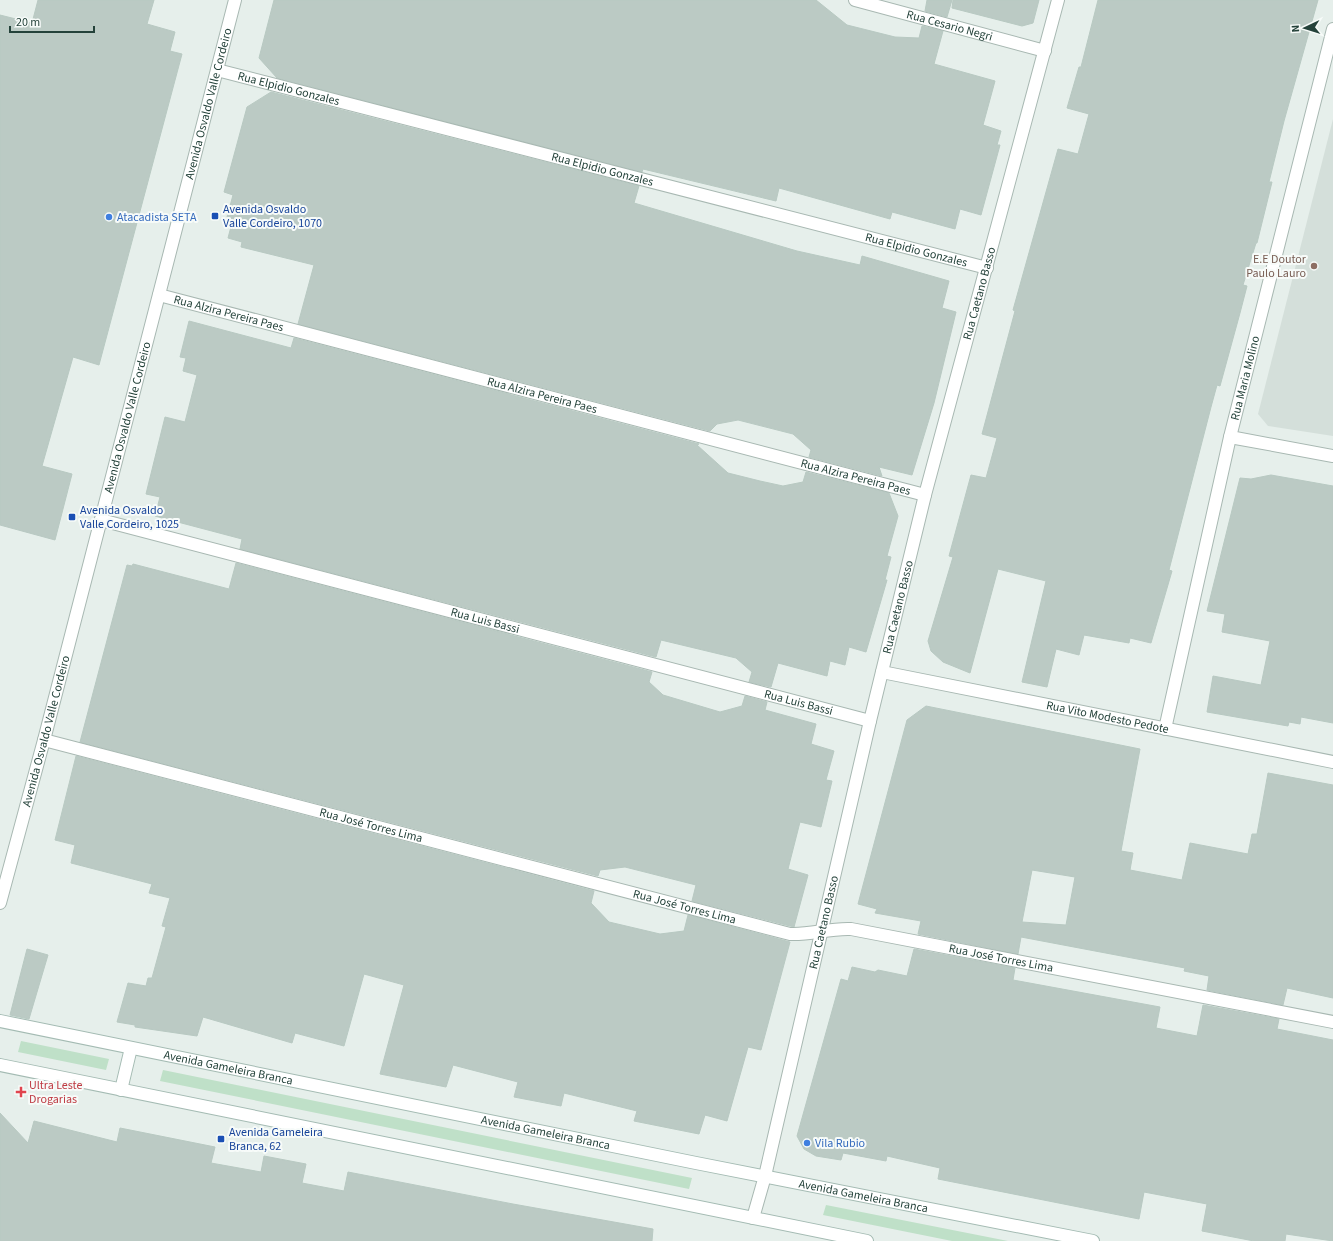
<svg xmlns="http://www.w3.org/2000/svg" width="1333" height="1241" viewBox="0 0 1333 1241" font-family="'Source Sans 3',sans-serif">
  <rect width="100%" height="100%" fill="#e6efeb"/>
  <path fill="#d4dfda" d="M1333 119V436L1268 426 1258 414Z"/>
  <path fill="#bfe0c8" d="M21 1041 109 1059 106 1070 18 1052Z
    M163 1070 692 1178 689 1189 160 1081Z
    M826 1205 1008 1241H952L823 1215Z"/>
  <path fill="#bbcac4" stroke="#b8c9c2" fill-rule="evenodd" d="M38 0H154L147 24 175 32 170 51 182 54 99 365 73 357 42 466 72 474 55 540 0 525V15L32 23Z
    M274 0H816L847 25 895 37 919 38 922 26 943 31 934 64 995 81 983 125 1001 131 997 145H1000L981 215 960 209 955 229 892 212 890 219 779 188 776 201 643 169 642 172 277 78 259 58Z
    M927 0H952L947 17 925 11Z
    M953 0H1039L1033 23 1022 26 952 8Z
    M1098 0H1318L1284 121 1269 182H1272L1257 243H1256L1243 285 1247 286 1240 313 1220 386 1217 385 1211 407 1169 570 1172 571 1151 643 1130 638 1129 643 1084 635 1079 655 1056 649 1047 687 1022 682 1046 581 998 569 970 673 943 662 931 651 928 641 953 557 949 556 971 475 986 478 997 438 982 434 1015 311 1013 310 1058 149 1078 154 1089 114 1067 108 1079 67H1081Z
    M271 92 639 186 634 203 797 251 860 265 862 256 949 281 942 308 956 312 934 403 912 475 879 467 882 476 809 457 811 450 793 434 738 420 717 424 710 431 298 324 314 265 241 247 242 242 228 238 233 219 227 217 233 195 224 192 247 107Z
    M189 321 291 348 294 338 699 444 697 445 728 473 760 481 783 486 803 482 806 472 889 493 898 516 887 556 891 557 885 580H887L866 652 849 647 845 665 830 661 827 676 778 663 771 687 749 682 752 672 736 658 661 640 656 657 240 549 242 539 155 516 160 497 146 494 165 417 185 422 197 375 183 371 186 358 180 357Z
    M1271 475 1333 486V723L1301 717 1300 724 1289 722 1288 726 1207 712 1213 676 1261 685 1270 641 1222 632 1225 614 1207 611 1240 478 1251 479Z
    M236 563 652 672 649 682 663 695 720 712 742 706 745 696 767 702 765 710 816 724 811 744 834 751 826 780 832 781 821 827 800 822 788 869 808 875 794 927 692 901 696 885 625 867 600 870 598 876 80 742 127 565 132 566 133 564 229 589Z
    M926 706 1140 749 1121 851 1133 853 1130 870 1182 880 1190 843 1248 854 1252 834H1257L1268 773 1333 785V998L1287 988 1283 1005 1207 990 1209 976 1184 971 1185 968 1021 937 1018 954 918 934 921 921 875 913 877 909 858 904 907 720ZM1032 870 1075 877 1066 925 1022 922Z
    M76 756 594 891 591 903 609 922 660 934 684 931 688 915 790 942 761 1050 748 1047 727 1121 705 1115 699 1134 634 1121 637 1111 564 1093 561 1106 514 1097 518 1082 453 1065 446 1087 380 1074 404 985 364 974 344 1046 295 1033 292 1043 203 1017 197 1036 135 1027V1025L117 1022 128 983 146 986 148 978H152L166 927 162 926 170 898 149 893 152 884 71 863 75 845 55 840Z
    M27 949 48 955 29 1019 10 1015Z
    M914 949 1015 968 1013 980 1160 1007 1156 1028 1197 1036 1203 1005 1279 1019 1277 1029 1333 1040V1241L1286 1234 1285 1241H1254L1202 1231 1207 1204 1144 1192 1139 1219 938 1179 940 1168 887 1156 886 1161 843 1153 841 1160 816 1156 804 1149 797 1136 841 979 848 981 852 967 875 972 878 970 907 976Z
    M0 1113 28 1143 34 1121 117 1142 120 1128 215 1147 211 1163 261 1172 264 1156 306 1164 302 1183 344 1191 348 1172 513 1204 653 1229 652 1241H0Z"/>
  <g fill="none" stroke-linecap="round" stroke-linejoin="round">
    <g stroke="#a8b8b2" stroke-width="14">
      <g id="minor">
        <path id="s1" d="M855 0 1045 51"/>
        <path id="s2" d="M217 70 987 268"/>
        <path id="s3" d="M159 295 925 495"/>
        <path d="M1230 437 1333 456"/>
        <path id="s4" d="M101 520 870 721"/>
        <path id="s5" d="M882 672 1333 762"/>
        <path id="s6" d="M1165 729 1230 437 1333 29"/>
        <path id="s7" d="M44 740 790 934C811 935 829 928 851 929L1333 1022"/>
        <path id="s8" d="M753 1218 765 1176 870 721 925 495 1058 0"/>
      </g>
    </g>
    <g stroke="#a8b8b2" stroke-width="14">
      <g id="tertiary">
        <path id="s9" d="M0 903 44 740 235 0"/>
      </g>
    </g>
    <g stroke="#a4bbb3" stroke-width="14">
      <g id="secondary">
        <path id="s10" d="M0 1021 696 1163 1093 1241"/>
        <path d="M0 1065 867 1241"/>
        <path d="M121 1090 131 1048"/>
      </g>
    </g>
    <use href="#minor" stroke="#fff" stroke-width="12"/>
    <use href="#tertiary" stroke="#fff" stroke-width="12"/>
    <use href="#secondary" stroke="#fff" stroke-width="12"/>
  </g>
  <g fill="#1a4fb4" stroke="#f7fbf9" stroke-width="1.5">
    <rect x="211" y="212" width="8" height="8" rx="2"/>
    <rect x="68" y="513" width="8" height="8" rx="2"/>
    <rect x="217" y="1135" width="8" height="8" rx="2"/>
  </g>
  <g fill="#3f7fe0" stroke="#f7fbf9" stroke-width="1.5">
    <circle cx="109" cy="217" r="4"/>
    <circle cx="807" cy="1143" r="4"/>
  </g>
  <circle fill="#8d6e63" stroke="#f7fbf9" stroke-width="1.5" cx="1314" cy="266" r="4"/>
  <path fill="#e0444e" stroke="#f7fbf9" stroke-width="1.5" d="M19 1086h4v4h4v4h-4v4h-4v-4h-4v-4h4z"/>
  <g text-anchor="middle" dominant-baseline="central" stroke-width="4" stroke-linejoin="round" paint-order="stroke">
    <g font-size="12" fill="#24423a" stroke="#f7fbf9">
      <text stroke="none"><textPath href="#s1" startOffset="98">Rua Cesario Negri</textPath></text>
      <text stroke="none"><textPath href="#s2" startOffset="74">Rua Elpidio Gonzales</textPath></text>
      <text stroke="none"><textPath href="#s9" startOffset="826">Avenida Osvaldo Valle Cordeiro</textPath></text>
      <text stroke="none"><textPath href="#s2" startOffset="398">Rua Elpidio Gonzales</textPath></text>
      <text stroke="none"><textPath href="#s2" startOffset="722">Rua Elpidio Gonzales</textPath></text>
      <text stroke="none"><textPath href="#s8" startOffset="952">Rua Caetano Basso</textPath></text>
      <text stroke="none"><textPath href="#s3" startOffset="72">Rua Alzira Pereira Paes</textPath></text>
      <text stroke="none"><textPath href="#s6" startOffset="360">Rua Maria Molino</textPath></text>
      <text stroke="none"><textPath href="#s3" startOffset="396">Rua Alzira Pereira Paes</textPath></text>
      <text stroke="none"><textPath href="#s9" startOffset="502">Avenida Osvaldo Valle Cordeiro</textPath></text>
      <text stroke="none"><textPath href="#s3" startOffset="720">Rua Alzira Pereira Paes</textPath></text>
      <text stroke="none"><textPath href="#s8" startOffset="628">Rua Caetano Basso</textPath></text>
      <text stroke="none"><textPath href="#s4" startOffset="397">Rua Luis Bassi</textPath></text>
      <text stroke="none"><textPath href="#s4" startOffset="721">Rua Luis Bassi</textPath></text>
      <text stroke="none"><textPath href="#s5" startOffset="230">Rua Vito Modesto Pedote</textPath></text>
      <text stroke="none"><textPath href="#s9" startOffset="178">Avenida Osvaldo Valle Cordeiro</textPath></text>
      <text stroke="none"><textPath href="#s7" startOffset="338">Rua José Torres Lima</textPath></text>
      <text stroke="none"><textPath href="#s7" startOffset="662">Rua José Torres Lima</textPath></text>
      <text stroke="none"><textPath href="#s8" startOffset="304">Rua Caetano Basso</textPath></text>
      <text stroke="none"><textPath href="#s7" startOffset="985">Rua José Torres Lima</textPath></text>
      <text stroke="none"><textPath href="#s10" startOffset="233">Avenida Gameleira Branca</textPath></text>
      <text stroke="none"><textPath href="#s10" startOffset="557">Avenida Gameleira Branca</textPath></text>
      <text stroke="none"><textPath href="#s10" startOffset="881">Avenida Gameleira Branca</textPath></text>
    </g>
    <g font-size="12" fill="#164399" stroke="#f7fbf9" text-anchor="start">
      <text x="223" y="209">Avenida Osvaldo<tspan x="223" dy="14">Valle Cordeiro, 1070</tspan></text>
      <text x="80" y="510">Avenida Osvaldo<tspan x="80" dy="14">Valle Cordeiro, 1025</tspan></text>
      <text x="229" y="1132">Avenida Gameleira<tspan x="229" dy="14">Branca, 62</tspan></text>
    </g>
    <g font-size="12" fill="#366cbe" stroke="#f7fbf9" text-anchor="start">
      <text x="117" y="217">Atacadista SETA</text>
      <text x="815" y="1143">Vila Rubio</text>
    </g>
    <g font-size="12" fill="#785e54" stroke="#f7fbf9" text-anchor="end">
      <text x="1306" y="259">E.E Doutor<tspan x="1306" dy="14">Paulo Lauro</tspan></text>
    </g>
    <g font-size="12" fill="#be3a42" stroke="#f7fbf9" text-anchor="start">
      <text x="29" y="1085">Ultra Leste<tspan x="29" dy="14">Drogarias</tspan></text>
    </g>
  </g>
  <g transform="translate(1305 28) rotate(266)" stroke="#f7fbf9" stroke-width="3" paint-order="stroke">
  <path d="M0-3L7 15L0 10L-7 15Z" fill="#24423a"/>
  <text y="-6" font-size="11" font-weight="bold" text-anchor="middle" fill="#24423a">N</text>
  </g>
  <path d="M10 26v6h84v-6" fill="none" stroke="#24423a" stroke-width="2"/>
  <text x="16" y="26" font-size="12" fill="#24423a" stroke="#f7fbf9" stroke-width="3" paint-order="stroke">20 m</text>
</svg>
